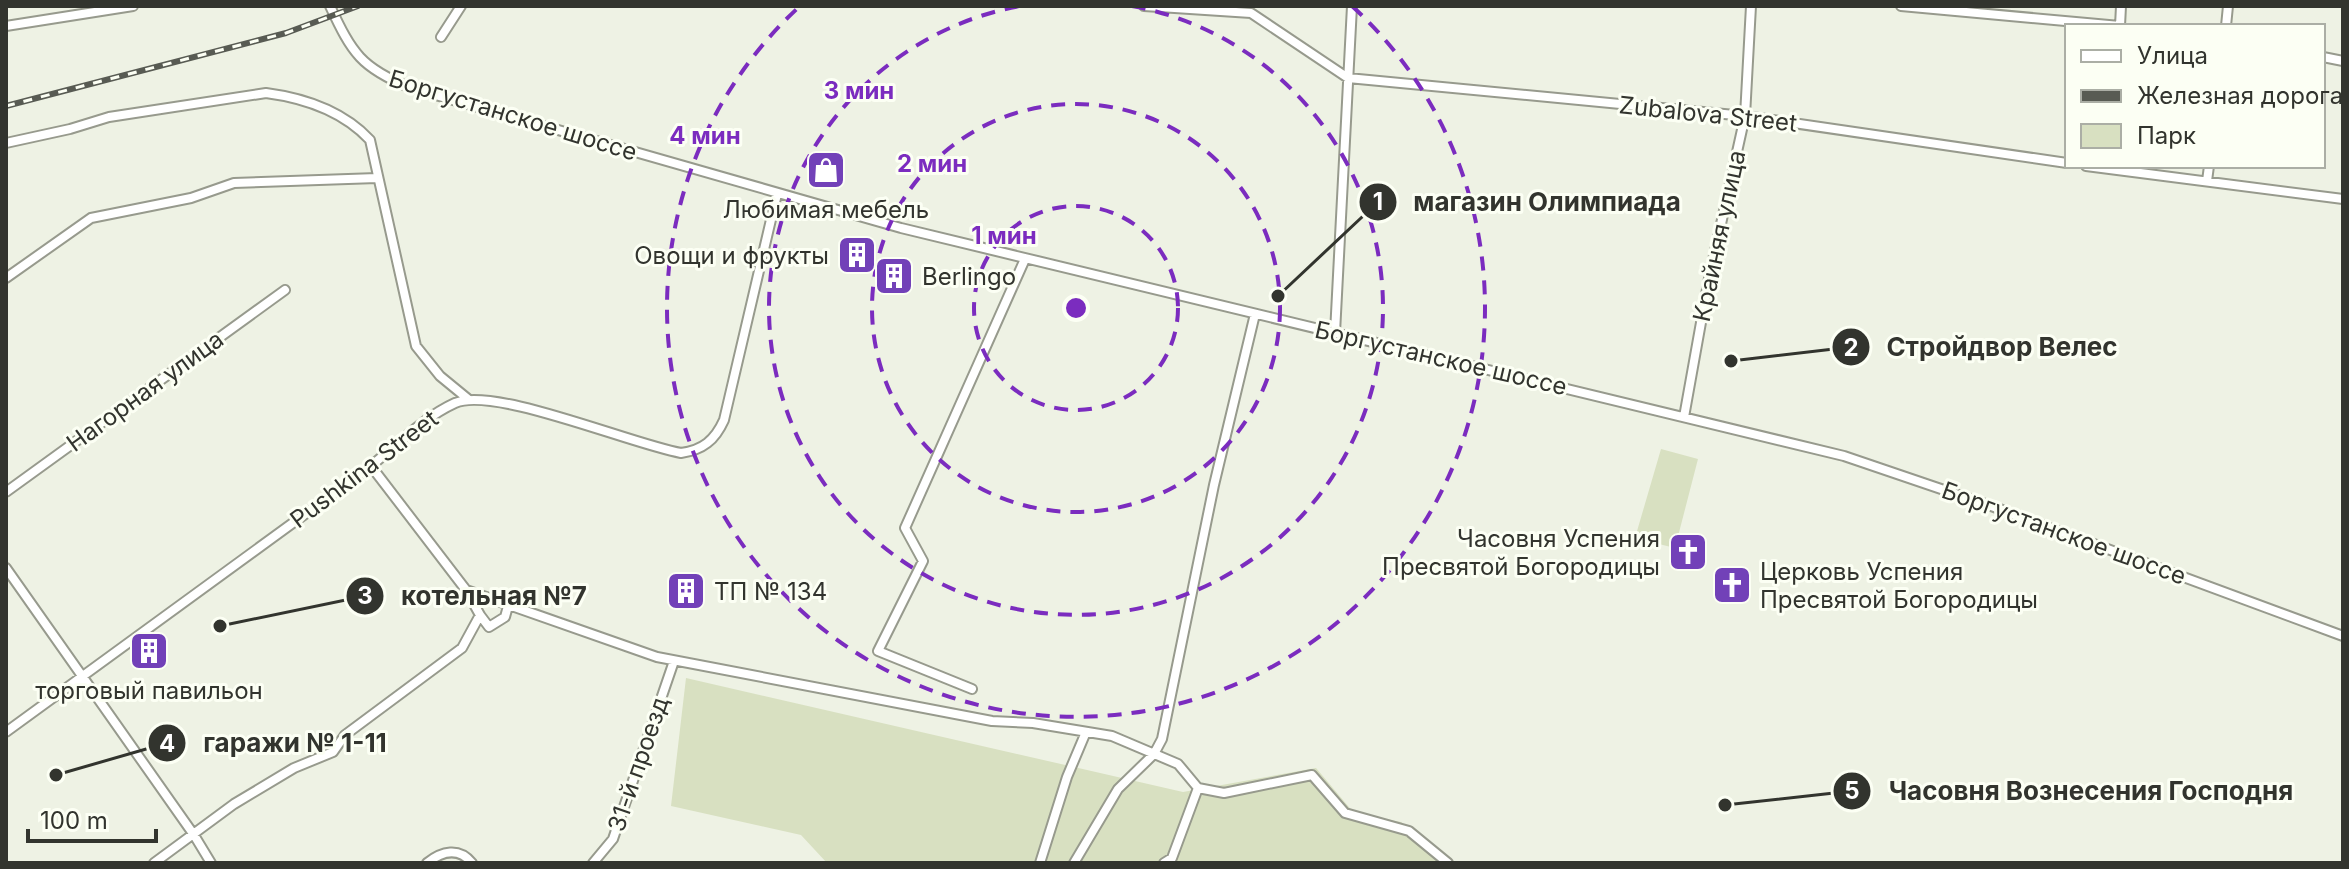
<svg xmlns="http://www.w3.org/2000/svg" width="2349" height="869" viewBox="0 0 2349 869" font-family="Inter,sans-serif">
  <rect width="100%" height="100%" fill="#eef2e4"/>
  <path fill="#d8e0c1" d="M1661 449 1698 459 1675 548 1635 538Z
    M686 678 1183 792 1316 768 1354 813 1401 822 1452 863H827L801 835 671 806Z"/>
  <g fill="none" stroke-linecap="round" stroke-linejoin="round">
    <g stroke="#979a8d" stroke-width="12">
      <path id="minor" d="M330 6C352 53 361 68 411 88L901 228 1844 456 1994 507 2343 636
        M1144 6 1251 13 1348 78 1745 116 2067 163
        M1901 6 2120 26
        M6 26 133 6
        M2120 26 2121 6
        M2226 26 2228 6
        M441 37 461 6
        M2323 57 2343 61
        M6 143 70 129 109 117 266 93C304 98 343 111 370 140L416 346 440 376 468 399
        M2086 166 2343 199
        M2207 181 2209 166
        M6 278 91 218 191 198 234 183 377 178
        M1335 333 1352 6
        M1684 417 1709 278 1745 116 1751 6
        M6 492 285 290
        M6 568 194 835 211 863
        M466 590 657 657 992 721 1033 723 1112 736 1178 764 1198 788 1224 793 1312 775 1345 813 1409 831 1448 863
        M480 615 489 627 505 617 508 606
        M972 689 878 651 923 561 905 528 1025 259
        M6 732 371 466C397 445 424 417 455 403 494 386 631 444 681 453 703 450 715 440 724 420L777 194
        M154 863 234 804 294 768 333 752 345 735 462 648 480 615 466 590 371 466
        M427 863C442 851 459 847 472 863
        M593 863 613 839 674 661
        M1040 863 1067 777 1086 732
        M1074 863 1118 789 1154 754 1162 739 1214 485 1255 314
        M1164 863 1172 858 1198 788"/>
    </g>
    <use href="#minor" stroke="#fff" stroke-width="8"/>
    <g stroke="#585b53" stroke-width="6">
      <path id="rail" d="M6 106 286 33 358 6"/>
    </g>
    <use href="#rail" stroke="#fcfff4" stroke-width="3" stroke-dasharray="9" stroke-linecap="butt"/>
  </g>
  <g fill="none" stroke="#7b2cbf" stroke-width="4" stroke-dasharray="14 10">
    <circle cx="1076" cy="308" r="102"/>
    <circle cx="1076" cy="308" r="204"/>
    <path d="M1132 6A307 307 0 1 1 1020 6"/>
    <path d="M1352 6A409 409 0 1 1 800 6"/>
  </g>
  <defs>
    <g id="shop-square" transform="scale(2)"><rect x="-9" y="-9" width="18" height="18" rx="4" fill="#7241b8" stroke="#fcfff4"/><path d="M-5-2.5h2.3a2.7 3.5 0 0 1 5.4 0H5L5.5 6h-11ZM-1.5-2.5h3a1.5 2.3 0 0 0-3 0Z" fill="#fff"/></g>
    <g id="building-square" transform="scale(2)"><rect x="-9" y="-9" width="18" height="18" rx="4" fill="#7241b8" stroke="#fcfff4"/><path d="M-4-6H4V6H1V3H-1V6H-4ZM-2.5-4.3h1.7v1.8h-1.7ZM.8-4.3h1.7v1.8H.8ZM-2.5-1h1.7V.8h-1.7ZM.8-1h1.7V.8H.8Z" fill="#fff"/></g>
    <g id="church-square" transform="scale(2)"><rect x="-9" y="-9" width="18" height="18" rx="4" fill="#7241b8" stroke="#fcfff4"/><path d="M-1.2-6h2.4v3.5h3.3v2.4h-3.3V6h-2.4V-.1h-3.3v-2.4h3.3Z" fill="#fff"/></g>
  </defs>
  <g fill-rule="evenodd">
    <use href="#shop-square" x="826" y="170"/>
    <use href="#building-square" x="857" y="255"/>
    <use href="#building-square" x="894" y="276"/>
    <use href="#church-square" x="1688" y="552"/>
    <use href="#church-square" x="1732" y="585"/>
    <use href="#building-square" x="686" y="591"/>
    <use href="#building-square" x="149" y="651"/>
  </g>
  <g text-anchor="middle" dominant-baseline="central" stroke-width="6" stroke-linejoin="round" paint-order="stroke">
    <g font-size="24" fill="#32342e" stroke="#fcfff4">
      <text transform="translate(1708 114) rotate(6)">Zubalova Street</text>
      <text transform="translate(513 115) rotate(17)">Боргустанское шоссе</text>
      <text transform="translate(1719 236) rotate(-78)">Крайняя улица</text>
      <text transform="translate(1441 358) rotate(13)">Боргустанское шоссе</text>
      <text transform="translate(145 391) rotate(-36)">Нагорная улица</text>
      <text transform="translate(364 469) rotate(-37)">Pushkina Street</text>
      <text transform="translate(2064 533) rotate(20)">Боргустанское шоссе</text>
      <text transform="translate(638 764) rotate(-71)">31-й проезд</text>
    </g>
    <g font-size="24" fill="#32342e" stroke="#fcfff4" text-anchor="start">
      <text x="826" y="209" text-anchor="middle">Любимая мебель</text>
      <text x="829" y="255" text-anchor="end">Овощи и фрукты</text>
      <text x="922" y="276">Berlingo</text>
      <text x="1660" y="538" text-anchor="end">Часовня Успения<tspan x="1660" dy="28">Пресвятой Богородицы</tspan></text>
      <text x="1760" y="571">Церковь Успения<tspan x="1760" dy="28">Пресвятой Богородицы</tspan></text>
      <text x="714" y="591">ТП № 134</text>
      <text x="149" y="690" text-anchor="middle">торговый павильон</text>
    </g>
  </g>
  <circle cx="1076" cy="308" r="12" fill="#7b2cbf" stroke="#fcfff4" stroke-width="4"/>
  <g font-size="24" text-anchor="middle" font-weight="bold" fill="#7b2cbf" stroke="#fcfff4" stroke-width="6" stroke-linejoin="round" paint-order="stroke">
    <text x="859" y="99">3 мин</text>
    <text x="705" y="144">4 мин</text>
    <text x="932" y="172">2 мин</text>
    <text x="1004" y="244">1 мин</text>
  </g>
  <path fill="none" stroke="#32342e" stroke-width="3" d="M1278 296L1378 202M1731 361L1851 347M220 626L365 596M56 775L167 743M1725 805L1852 791"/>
  <g fill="#32342e" stroke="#fcfff4" stroke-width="3">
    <circle cx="1278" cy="296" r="8"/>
    <circle cx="1731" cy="361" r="8"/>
    <circle cx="220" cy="626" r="8"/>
    <circle cx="56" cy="775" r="8"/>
    <circle cx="1725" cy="805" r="8"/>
    <circle cx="1378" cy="202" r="20"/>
    <circle cx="1851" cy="347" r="20"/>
    <circle cx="365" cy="596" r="20"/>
    <circle cx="167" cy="743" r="20"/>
    <circle cx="1852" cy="791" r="20"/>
  </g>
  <g font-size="24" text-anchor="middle" font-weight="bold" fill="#fff">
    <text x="1378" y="210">1</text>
    <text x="1851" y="356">2</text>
    <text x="365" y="604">3</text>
    <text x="167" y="752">4</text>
    <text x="1852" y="799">5</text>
  </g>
  <g font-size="26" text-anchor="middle" font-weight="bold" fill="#32342e" stroke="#fcfff4" stroke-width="6" stroke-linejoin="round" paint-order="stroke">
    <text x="1547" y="211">магазин Олимпиада</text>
    <text x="2002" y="356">Стройдвор Велес</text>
    <text x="494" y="605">котельная №7</text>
    <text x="295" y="752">гаражи № 1-11</text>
    <text x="2091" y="800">Часовня Вознесения Господня</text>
  </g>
  <rect width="2349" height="869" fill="none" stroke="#32342e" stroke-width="16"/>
  <rect x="2065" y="24" width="260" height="144" fill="#fcfff4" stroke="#abaea5" stroke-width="2"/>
  <rect x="2081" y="50" width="40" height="12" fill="#ffffff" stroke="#abaea5" stroke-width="2"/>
  <text x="2137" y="64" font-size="24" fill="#32342e">Улица</text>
  <rect x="2081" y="90" width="40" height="12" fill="#585b53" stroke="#abaea5" stroke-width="2"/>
  <text x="2137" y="104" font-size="24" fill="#32342e">Железная дорога</text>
  <rect x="2081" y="124" width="40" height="24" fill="#d8e0c1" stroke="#abaea5" stroke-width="2"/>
  <text x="2137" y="144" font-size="24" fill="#32342e">Парк</text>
  <path d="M28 829v12h128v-12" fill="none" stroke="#32342e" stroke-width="4"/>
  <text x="40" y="829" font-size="24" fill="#32342e" stroke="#fcfff4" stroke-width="6" paint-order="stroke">100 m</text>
</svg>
